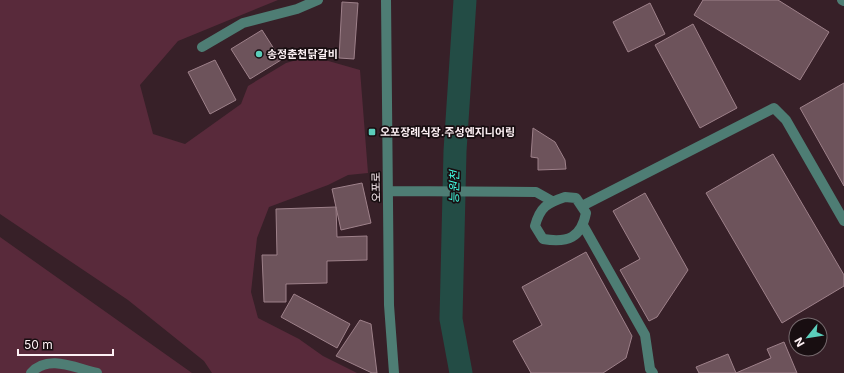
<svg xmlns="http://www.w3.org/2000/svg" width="844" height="373" viewBox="0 0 844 373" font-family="Inter,'Noto Sans KR',sans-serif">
  <rect width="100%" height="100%" fill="#372028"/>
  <path fill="#592a3b" d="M0 0H278L178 41 140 85 153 134 185 144 241 104 248 86 286 63 311 56 360 70 368 173 348 175 328 185 269 207 257 238 251 292 258 318 299 339 323 356 357 373H212L204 361 128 300 0 214Z
    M0 237 192 373H0Z"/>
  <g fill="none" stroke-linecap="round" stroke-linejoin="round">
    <path stroke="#234c45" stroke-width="23" d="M461 373 451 319 455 151 465 0"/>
  </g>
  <path fill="#6d535b" stroke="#9e818a" d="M703 0H778L829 32 800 80 694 15Z
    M342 2 358 3 354 59 339 58Z
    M650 3 665 34 628 52 613 22Z
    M693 24 737 108 700 128 655 45Z
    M262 30 281 60 250 79 231 49Z
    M215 60 236 100 210 114 188 72Z
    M844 83V186L800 108Z
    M533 128 555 142 565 160 566 169 538 170V158L531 157Z
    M773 154 844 275V286L782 323 706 193Z
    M362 183 371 223 341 230 332 189Z
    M645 193 688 270 657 317 649 321 620 270 640 259 613 211Z
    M336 207 337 237 367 236V260L327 261V283L286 284V302H264L262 255H277L276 209Z
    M586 252 632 336 626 358 603 373H531L513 341 542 325 522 287Z
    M294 294 350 324 337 348 281 317Z
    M360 320 371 324 377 373H372L336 356Z
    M784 342 797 373H699L696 367 728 354 736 373 771 358 767 349Z"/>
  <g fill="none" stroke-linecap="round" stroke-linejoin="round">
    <path stroke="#4e7d74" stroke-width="10" d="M386 0 389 305 394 373
      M842 0 844 1
      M202 47 243 23 297 9 318 0
      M388 191 536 192 552 201
      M565 197 576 198 586 213C581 238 568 243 543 239L535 226C540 207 547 203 565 197Z
      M582 206 774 108 786 120 844 221
      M584 227 645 335 650 369 653 373
      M31 373C48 354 75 368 97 373"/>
  </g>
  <g fill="#5bcebb" stroke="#180e11" stroke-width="1.5">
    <circle cx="259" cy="54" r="4"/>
    <rect x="368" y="128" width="8" height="8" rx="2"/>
  </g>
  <g text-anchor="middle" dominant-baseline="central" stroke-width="3.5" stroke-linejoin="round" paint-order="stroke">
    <g font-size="11" font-weight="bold" fill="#fdf0f4" stroke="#180e11" text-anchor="start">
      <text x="267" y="54">송정춘천닭갈비</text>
      <text x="380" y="132">오포장례식장.주성엔지니어링</text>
    </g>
    <g font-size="11" fill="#fdf0f4" stroke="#180e11">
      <text transform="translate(376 187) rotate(-91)">오포로</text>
    </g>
    <g font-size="12" font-style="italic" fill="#43ffe4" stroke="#180e11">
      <text transform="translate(454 187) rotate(-89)">능원천</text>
    </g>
  </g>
  <g transform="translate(808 337) rotate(240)"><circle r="19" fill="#180e11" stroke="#74686c"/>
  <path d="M0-3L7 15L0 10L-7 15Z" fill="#5bcebb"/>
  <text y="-6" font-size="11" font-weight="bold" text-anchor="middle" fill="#fdf0f4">N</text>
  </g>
  <path d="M18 349v6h95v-6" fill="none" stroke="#fdf0f4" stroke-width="2"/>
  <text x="24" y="349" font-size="12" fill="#fdf0f4" stroke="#180e11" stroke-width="3" paint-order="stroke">50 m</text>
</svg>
